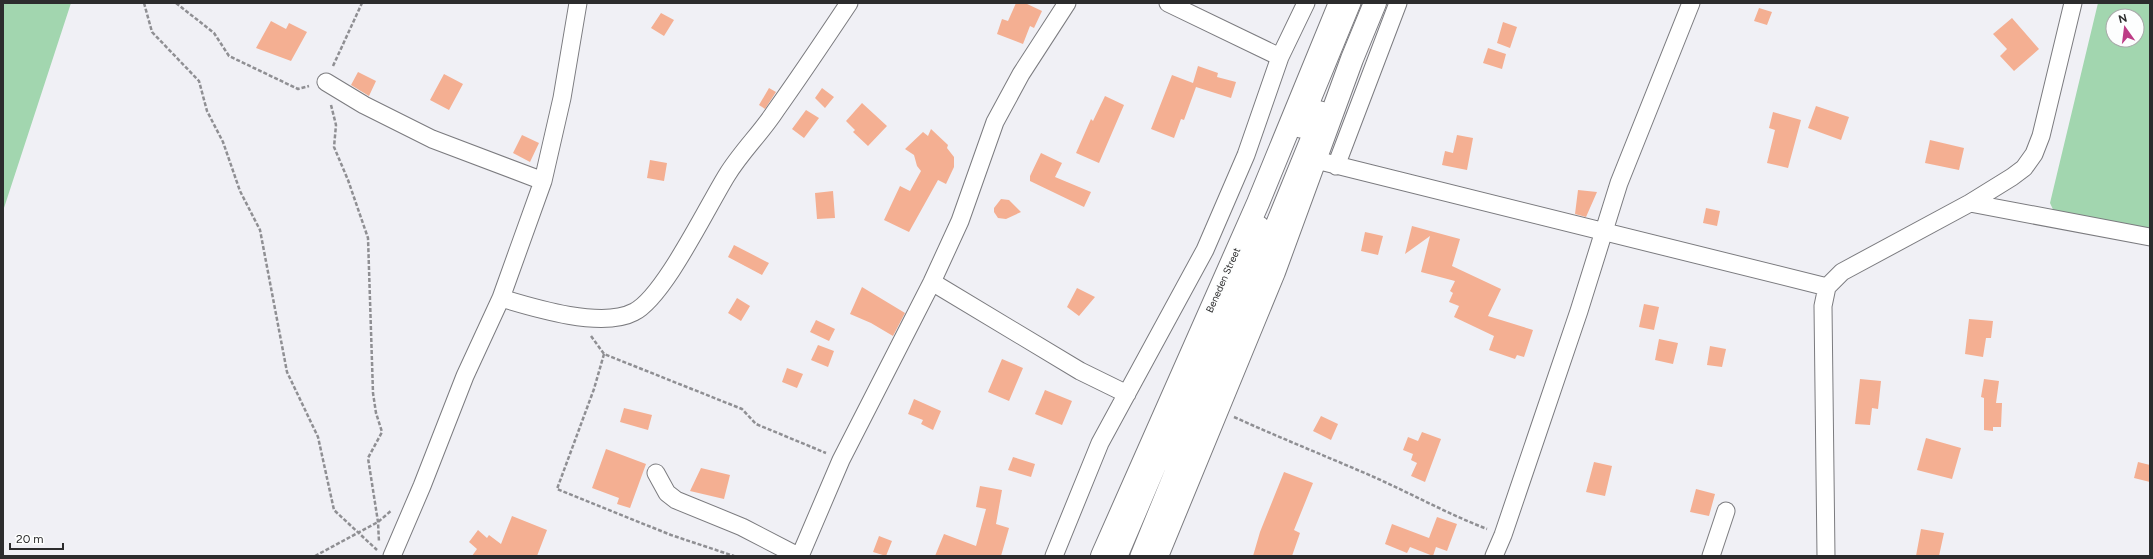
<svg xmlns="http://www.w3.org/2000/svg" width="2153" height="559" viewBox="0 0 2153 559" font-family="Figtree,sans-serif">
  <rect width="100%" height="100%" fill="#f0f0f5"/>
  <path fill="#a2d6af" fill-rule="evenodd" d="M3 3H71L3 211Z
    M2098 3H2150V235L2057 218 2050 203ZM2113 16H2137V40H2113Z"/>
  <path fill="#f4af92" d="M1016 3H1025L1042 11 1034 28 1030 26 1023 44 997 34 1002 19 1008 21Z
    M1759 8 1772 12 1767 25 1754 21Z
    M661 13 674 20 664 36 651 28Z
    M2012 18 2039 49 2014 71 2000 56 2007 49 1993 34Z
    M271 21 286 29 289 23 307 32 291 61 256 48Z
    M1503 22 1517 27 1510 48 1497 43Z
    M1488 48 1506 54 1502 69 1483 63Z
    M1198 66 1218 73 1217 77 1236 82 1231 98 1196 87 1184 120 1181 119 1174 138 1151 129 1172 75 1193 83Z
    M358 72 376 81 369 96 351 85Z
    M444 74 463 84 449 110 430 100Z
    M769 88 776 92 765 109 759 105Z
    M822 88 834 97 825 108 815 98Z
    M1105 96 1124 105 1099 163 1076 153 1091 119 1093 121Z
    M862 103 887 126 868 146 853 132 855 130 846 121Z
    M1816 106 1849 117 1841 140 1808 128Z
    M806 110 819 118 804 138 792 129Z
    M1773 112 1801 120 1788 168 1767 163 1775 130 1769 128Z
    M931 129 948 145 947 148 954 157V167L946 184 938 180 909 232 884 220 900 186 910 191 921 171 917 166 914 155 905 149 923 132 928 136Z
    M522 135 539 143 530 162 513 153Z
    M1457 135 1473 138 1467 170 1442 165 1445 151 1453 153Z
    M1930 140 1964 148 1959 170 1925 163Z
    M1041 153 1062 163 1055 177 1091 192 1084 207 1030 181V176Z
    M650 160 667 163 664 181 647 178Z
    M1578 190 1597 192 1586 217 1575 214Z
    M833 191 835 218 817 219 815 193Z
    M1001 199 1009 200 1021 212 1006 219 998 218 994 212V208Z
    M1706 208 1720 211 1717 226 1703 223Z
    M1412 226 1460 239 1452 266 1501 289 1488 316 1533 330 1524 357 1517 355 1515 359 1489 350 1494 336 1454 317 1459 306 1449 302 1453 293 1450 291 1455 281 1421 272 1430 236 1405 254Z
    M1365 232 1383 236 1378 255 1361 251Z
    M734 245 769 263 762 275 728 257Z
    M862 287 905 313 893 336 871 323 850 314Z
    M1077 288 1095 297 1079 316 1067 307Z
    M737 298 750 306 741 321 728 313Z
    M1644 304 1659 307 1654 330 1639 327Z
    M1969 319 1993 321 1991 338H1986L1983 357 1965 354Z
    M816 320 835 329 829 341 810 332Z
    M1659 339 1678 343 1673 364 1655 360Z
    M818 345 834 351 828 367 811 360Z
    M1710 346 1726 349 1722 367 1707 365Z
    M1002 359 1023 368 1009 401 988 392Z
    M787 368 803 374 797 388 782 382Z
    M1860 379 1881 381 1878 409 1872 408 1870 425 1855 424Z
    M1984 379 1999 381 1996 403H2002L2001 427H1993V431L1984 430V398L1981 397Z
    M1045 390 1072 401 1062 425 1035 414Z
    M914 399 941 411 933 430 921 424 923 420 908 414Z
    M624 408 652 415 648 430 620 422Z
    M1321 416 1338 424 1331 440 1313 431Z
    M1422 432 1441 439 1425 482 1411 476 1417 463 1411 460 1413 454 1403 450 1408 437 1418 441Z
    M1926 438 1961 448 1952 479 1917 470Z
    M606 449 646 464 630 508 617 504 619 498 592 488Z
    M1013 457 1035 464 1031 477 1008 470Z
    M1594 462 1612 466 1605 496 1586 492Z
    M2138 462 2150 465V482L2134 478Z
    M701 468 730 475 724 499 690 491Z
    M1284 472 1313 483 1294 530 1300 533 1292 556H1253L1260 532Z
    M980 486 1002 490 996 524 1009 528 1001 556H935L944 534 976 546 986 509 976 507Z
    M1696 489 1715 494 1709 516 1690 512Z
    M512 516 547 530 537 556H472L477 549 469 542 478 530 487 538 489 535 501 544Z
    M1437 517 1457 524 1447 551 1436 547 1433 556 1410 547 1407 553 1385 544 1392 524 1429 538Z
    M1921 529 1944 533 1939 556H1916Z
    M879 536 892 541 886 556 873 552Z"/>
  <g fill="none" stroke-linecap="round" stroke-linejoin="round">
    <g stroke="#7b7b7f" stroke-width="19">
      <path id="minor" d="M1168 3 1280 57
        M326 82 364 105 432 139 543 181
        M1300 129 1352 3
        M1316 160 1827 287
        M1336 166 1398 3
        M1970 203 2150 237
        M932 282 1080 371 1127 394
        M501 298C534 308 602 329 634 312 664 297 707 207 727 175 741 152 761 133 776 110 801 75 825 39 849 3
        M656 473 667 493 676 500 742 527 798 556
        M392 556 422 486 465 376 501 298 543 181 562 98 578 3
        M800 556 841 460 932 282 960 221 995 122 1021 74 1067 3
        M1054 556 1100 443 1205 250 1246 155 1280 57 1306 3
        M1119 556 1260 225
        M1139 556 1321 110
        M1494 556 1503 535 1579 311 1619 183 1691 3
        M1711 556 1726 511
        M1826 556 1823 306 1827 287 1842 272 1970 203 2012 177 2024 168 2034 154 2041 136 2073 3"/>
    </g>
    <g stroke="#7b7b7f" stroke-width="24">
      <path id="major" d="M1102 556 1258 203 1340 3
        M1157 556 1274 272 1352 59 1375 3"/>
    </g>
    <path stroke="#8f8f93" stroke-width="2.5" stroke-dasharray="4 2" stroke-linecap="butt" d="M144 3 152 32 199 81 207 111 223 142 240 191 260 230 287 372 318 437 334 510 377 550
      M176 3 214 33 229 56 298 89 309 86
      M333 66 362 3
      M331 105 336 125 334 147 348 180 368 238 373 393 376 413 382 432 368 458 378 522 379 542
      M591 336 604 354 742 409 756 424 826 453
      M604 354 594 389 557 489 671 535 734 556
      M1234 417C1276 436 1318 453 1360 471 1403 489 1443 512 1487 529
      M315 556 378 522 392 510"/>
    <use href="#minor" stroke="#fff" stroke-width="17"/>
    <use href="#major" stroke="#fff" stroke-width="22"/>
  </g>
  <g text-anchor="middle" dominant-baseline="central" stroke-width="4" stroke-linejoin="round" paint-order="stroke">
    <g font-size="10" fill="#2c2c2d" stroke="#fdfefe">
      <text transform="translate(1223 280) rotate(-66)">Beneden Street</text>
    </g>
  </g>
  <rect width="2153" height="559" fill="none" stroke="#2c2c2d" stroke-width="8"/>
  <g transform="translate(2125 28) rotate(346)"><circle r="19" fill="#fdfefe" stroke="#a9aaaa"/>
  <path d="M0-3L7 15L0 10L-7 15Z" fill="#bd3c86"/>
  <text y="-6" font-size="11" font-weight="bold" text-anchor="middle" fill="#2c2c2d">N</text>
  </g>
  <path d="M10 543v6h53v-6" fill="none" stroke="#2c2c2d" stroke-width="2"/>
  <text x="16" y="543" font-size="12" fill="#2c2c2d" stroke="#fdfefe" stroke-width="3" paint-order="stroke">20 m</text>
</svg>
